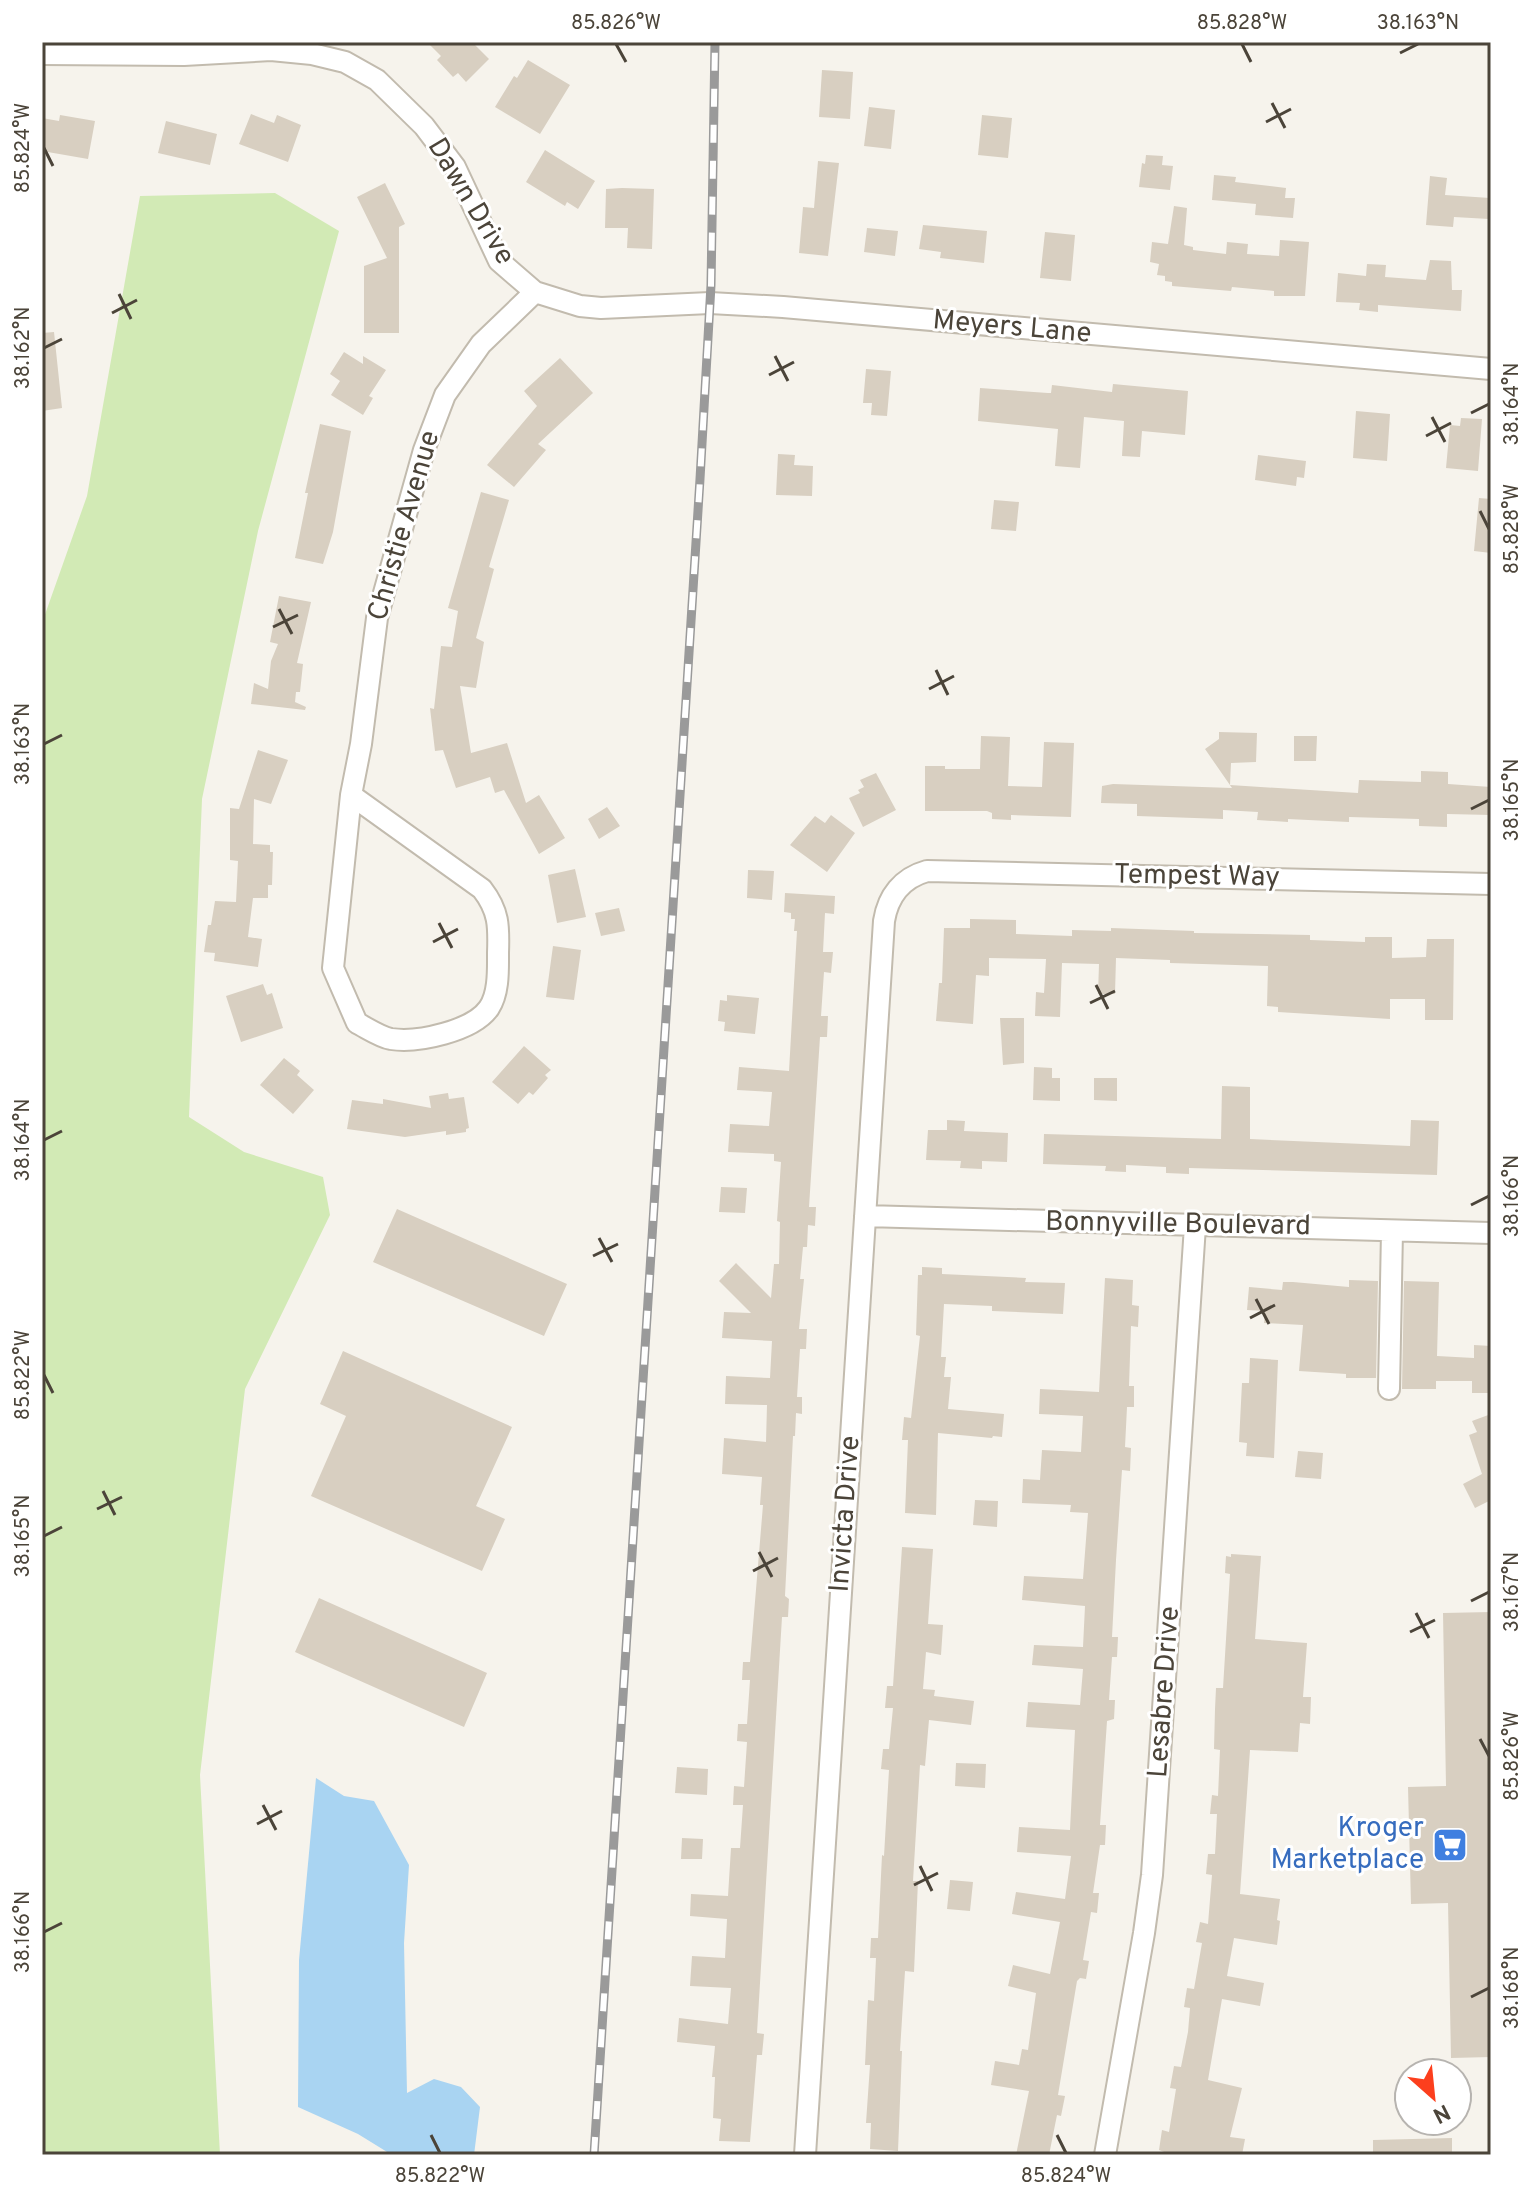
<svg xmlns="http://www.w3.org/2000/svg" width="1533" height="2197" viewBox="0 0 1533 2197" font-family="Overpass,sans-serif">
  <rect width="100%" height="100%" fill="#f6f3ec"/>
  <path fill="#d2eab5" d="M275 193 339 231 258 531 202 799 189 1117 244 1152 323 1177 330 1215 245 1389 200 1775 220 2155H42V623L87 496 140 196Z"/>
  <path fill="#a9d4f2" d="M316 1778 344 1796 374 1801 409 1865 404 1943 407 2093 434 2079 461 2087 480 2107 474 2155H392L358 2134 298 2107 299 1960Z"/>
  <path fill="#d8cfc1" d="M427 42H472L489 59 466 82 458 73 453 77 437 60 441 56Z
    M528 60 570 85 540 134 495 107 514 76 517 78Z
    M822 70 853 72 850 119 819 117Z
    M869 107 895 110 891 149 864 146Z
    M251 114 274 123 277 115 301 125 288 162 239 144Z
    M60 115 95 121 88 159 42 151V118L59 121Z
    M982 115 1012 118 1008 158 978 155Z
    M166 121 217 134 210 165 158 153Z
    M545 150 595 181 578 209 567 202 565 206 526 182Z
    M1146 155 1163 156 1162 165 1173 166 1170 190 1139 187 1142 163 1145 164Z
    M818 161 839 163 828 256 799 253 803 207 814 208Z
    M1214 175 1236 177 1235 182 1286 188 1285 198H1295L1293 218 1255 215 1256 204 1212 200Z
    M1430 176 1447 178 1445 195 1490 198 1489 219 1454 217 1453 227 1426 225Z
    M385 183 405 224 399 227V333H364V266L387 258 357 197Z
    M622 188 654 189 652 249 627 248 628 228H605L606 189Z
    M1174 206 1187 208 1184 245 1193 247V250L1226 254 1227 242 1248 244 1247 254 1279 256 1280 240 1309 242 1305 296H1274V291L1232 287 1231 291 1172 286V282L1165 281V276L1157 275 1159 264 1150 262 1152 242 1168 244Z
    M923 225 987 231 984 263 940 258 941 252 919 249Z
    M867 228 898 231 895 256 864 252Z
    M1045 232 1075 235 1071 281 1040 278Z
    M1430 260 1451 261 1452 290H1462L1461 311 1378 305V312L1359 310 1360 303 1336 302 1338 273 1366 276 1367 264 1386 265 1385 277 1426 280Z
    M54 332 62 408 42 411V333Z
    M344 352 363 364V356L386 370 369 396 373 398 363 415 331 395 340 381 330 374Z
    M560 358 593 393 538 444 546 450 514 487 487 465 537 406 524 391Z
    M866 369 891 371 887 416 871 415 872 403H863Z
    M1113 384 1188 391 1185 435 1142 431 1140 457 1122 456 1124 421 1084 417 1080 468 1055 466 1058 429 978 421 980 388 1048 393H1051L1052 385 1112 392Z
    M1356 411 1390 414 1387 461 1353 458Z
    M1461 418 1482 419 1478 471 1446 468 1450 425 1460 426Z
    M320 424 351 431 333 532 323 564 295 558 308 493H305Z
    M778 454 795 455 794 465 813 466 812 496 776 495Z
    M1258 455 1306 461 1304 478 1297 477 1296 486 1255 480Z
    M481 492 509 500 489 567 494 569 476 638 484 642 476 688 460 686 471 753 507 743 526 803 539 795 565 838 539 854 504 790 495 793 490 777 456 788 443 750 435 751 430 708 434 709 441 646 452 647 458 611 448 608Z
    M1479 498 1491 499V553L1474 551Z
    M994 500 1019 502 1016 531 991 529Z
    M279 596 311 602 297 663 303 664 300 692H296L295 702 306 707 305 710 251 704 254 683 268 689 271 661 278 644 270 642Z
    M1219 732 1257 733 1256 762 1231 763 1230 785 1358 793 1359 780 1421 782V771L1448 772V784L1491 787V815L1447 814V827L1419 826V819L1349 817V822L1288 819V822L1257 820 1258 812 1223 810V819L1137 816V804L1101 803 1102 786 1113 784 1232 788 1205 749 1219 739Z
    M981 736 1010 737 1008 786 1042 787 1044 742 1074 743 1071 817 1011 815V820L992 819V813L987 811H925V766H945V769H980Z
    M1294 736H1317L1316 761H1294Z
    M258 750 288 760 271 804 254 799 253 844 270 845V852H273L272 885H268V898H253L248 937 262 939 258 967 214 961 215 953 204 952 208 925H211L215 901 236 902 238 861 230 860V808L239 809Z
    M876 773 896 810 863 827 849 798 860 793 858 790 864 787 860 780Z
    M607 807 620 826 599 839 588 819Z
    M831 815 855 833 827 872 790 845 815 816 825 823Z
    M575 869 586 917 557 923 548 875Z
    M748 870 774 871 772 900 747 898Z
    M785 893 835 896 834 914 825 913 823 952H833L831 973 824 972 821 1016H828L827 1037H820L809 1207H816L815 1226 808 1225 807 1247H803L800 1279H804L799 1329H807L806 1349H800L797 1397H802V1414L796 1413 795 1436H793L785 1596 789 1599 788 1617H782L757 2033 764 2034 762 2055H757L750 2142 719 2141 721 2119 713 2118 715 2077H712L715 2046 677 2042 679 2018 728 2024 731 1988 690 1986 692 1956 725 1958 727 1919 690 1916 691 1894 728 1896 731 1848H740L743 1805H733L734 1786 744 1787 747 1742 737 1741 738 1724H747L750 1680H742L743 1662H750L763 1505H760L762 1477 722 1474 724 1438 766 1442 767 1405 725 1404 726 1376 770 1378 772 1341 722 1338 724 1312 751 1313 719 1281 736 1263 771 1298 774 1264H779L780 1222 777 1221 781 1162 774 1161V1154L728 1152 730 1124 769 1126 772 1092 737 1090 739 1067 789 1071 797 931H794L795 919H791V913L784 912Z
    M619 908 625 931 601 936 595 913Z
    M970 919 1016 920V934L1072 936V930L1111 931V928L1194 931V933L1310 935V940L1365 942V937H1392V958L1426 957 1427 939H1454L1453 1020H1425V999H1390V1019L1278 1012V1007L1267 1006 1268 966 1170 963V960L1116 958 1115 994H1098L1099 964 1062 963 1060 1017 1035 1016 1036 992 1044 993 1046 959 989 958V976L976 975 973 1024 936 1021 939 983H942L944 928H970Z
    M553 946 581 950 574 1000 546 997Z
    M263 984 267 995 272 993 283 1028 241 1042 226 996Z
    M727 995 759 998 755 1034 724 1031 725 1022 718 1021 720 1000 727 1001Z
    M1000 1018H1024V1063L1003 1065Z
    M524 1046 551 1070 545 1075 548 1078 533 1095 529 1092 518 1104 492 1082Z
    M284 1058 300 1071 297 1075 314 1090 293 1114 260 1085Z
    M1034 1067 1052 1068V1078H1060V1101L1033 1100Z
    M1094 1078H1117V1101L1094 1100Z
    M1222 1086 1250 1087V1139L1410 1146 1411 1120 1439 1121 1437 1175 1189 1168V1174L1166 1173V1167L1126 1165V1172L1105 1171 1106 1166 1043 1164 1044 1134 1221 1139Z
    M448 1093 449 1099 464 1097 469 1128 466 1129V1132L446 1135V1131L405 1137 347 1129 352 1100 383 1104V1099L431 1108 429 1096Z
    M947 1120 965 1121 964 1131 1008 1133 1007 1162 982 1161V1169L960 1168 961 1161 926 1160 928 1130H947Z
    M721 1187 747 1188 745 1213 719 1212Z
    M397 1209 567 1284 544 1336 373 1262Z
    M922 1267 942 1268V1274L1026 1278 1025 1282 1065 1283 1063 1314 992 1311V1306L944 1304 941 1357H946L944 1377H951L948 1409 1004 1414 1002 1437 993 1436 992 1438 938 1433 936 1515 905 1513 908 1440H902L904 1417 911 1418 920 1336 916 1335 918 1275H922Z
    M1105 1278 1133 1280 1132 1305 1139 1306 1138 1327 1131 1326 1129 1386H1134V1407H1127L1125 1447 1131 1448 1130 1471 1122 1470 1116 1560 1112 1637H1118L1117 1657H1112L1109 1700H1115L1114 1719 1107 1721 1100 1825H1106L1105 1845H1100L1093 1893H1099L1097 1913 1091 1912 1083 1960 1089 1961 1086 1979 1080 1978 1077 1981 1058 2095 1065 2096 1061 2116 1057 2115 1049 2155H1016L1029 2091 991 2085 995 2061 1019 2065 1022 2049 1028 2050 1036 1993 1008 1986 1013 1965 1050 1974 1060 1922 1012 1914 1016 1892 1065 1899 1071 1856 1017 1852 1019 1827 1070 1830 1075 1730 1026 1727 1028 1702 1080 1705 1083 1669 1032 1665 1034 1645 1083 1647 1085 1606 1022 1600 1024 1576 1083 1579 1088 1513 1070 1512 1071 1505 1022 1503 1023 1479 1040 1480 1042 1450 1081 1452 1083 1416 1039 1414 1040 1389 1099 1392Z
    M1349 1280 1378 1281 1376 1378H1346V1374L1299 1371 1303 1325 1264 1323 1265 1311 1247 1310 1249 1287 1282 1290 1283 1282H1293L1349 1287Z
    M1404 1281 1439 1282 1437 1356 1474 1358V1345L1491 1346V1393H1472V1381H1436V1389H1402Z
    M343 1351 512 1427 476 1506 505 1519 482 1571 311 1496 346 1416 320 1404Z
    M1250 1358 1278 1360 1274 1458 1246 1456 1247 1443 1239 1442 1242 1383H1249Z
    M1491 1414V1500L1475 1508 1463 1484 1482 1474 1469 1435 1477 1432 1472 1421Z
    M1298 1451 1323 1453 1321 1479 1295 1477Z
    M975 1500 998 1501 997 1527 973 1525Z
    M902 1547 933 1549 928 1624 943 1625 941 1655 926 1652 923 1689 935 1690 934 1696 974 1701 971 1725 929 1720 925 1766 920 1765 913 1881H918L914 1972 905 1971 900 2051H902L898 2151 870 2149 871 2123H866L870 2065H865L868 2000 874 2001 876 1958H870L871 1938H878L882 1855 884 1856 889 1770 881 1769 883 1749H889L893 1708H885L887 1686H893Z
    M1231 1554 1261 1556 1255 1639 1307 1643 1303 1697H1311L1310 1724 1300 1723 1298 1752 1250 1750 1240 1894 1280 1899 1277 1920 1280 1921 1277 1945 1234 1938 1227 1976 1264 1983 1260 2006 1222 1999 1208 2080 1242 2088 1230 2137 1245 2139 1242 2155H1172L1159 2150 1162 2130 1169 2132 1176 2089 1170 2088 1174 2066 1181 2067 1188 2032 1190 2008 1184 2007 1187 1988 1194 1989 1202 1943 1196 1942 1200 1922 1208 1924 1212 1875 1206 1874 1208 1854H1215L1217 1814H1210L1212 1795 1218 1796 1220 1750 1214 1749 1215 1709 1216 1688H1223L1230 1574 1225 1573 1226 1556 1231 1557Z
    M319 1598 487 1673 464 1727 295 1652Z
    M1491 1612V2057L1451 2058 1448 1903 1411 1904 1408 1787 1446 1786 1443 1613Z
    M956 1763 986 1764 985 1788 955 1786Z
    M677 1767 708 1769 707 1795 675 1793Z
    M682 1838 703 1839 702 1859H681Z
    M950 1880 973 1882 970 1911 947 1909Z
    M1452 2138V2155H1373V2140Z"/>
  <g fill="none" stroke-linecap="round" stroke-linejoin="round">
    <g stroke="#c2bbae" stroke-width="24">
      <path id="street" d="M42 54 184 55 271 50 312 54 345 62 377 80 424 126 455 167 499 261 535 292 580 306 601 308 710 303 783 307 1491 369
        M351 795 482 889C499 911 499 926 498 953 498 970 499 993 489 1008 473 1031 418 1043 391 1039 380 1037 367 1028 357 1023L333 968 351 795 361 744 377 618 424 450 445 395 481 344 535 292
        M865 1216 1491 1233
        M1389 1389 1392 1231
        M805 2155 884 921C888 896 902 878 927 871L1491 884
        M1105 2155 1144 1933 1152 1875 1195 1226"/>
    </g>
    <use href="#street" stroke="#fff" stroke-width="20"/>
    <g stroke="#9a9a9a" stroke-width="9">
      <path id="rail" d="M594 2155 700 479 711 285 715 42"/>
    </g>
    <use href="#rail" stroke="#fff" stroke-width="6" stroke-dasharray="18" stroke-linecap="butt"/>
  </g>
  <path fill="none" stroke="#4b4439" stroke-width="3" d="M616 44 626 62M1242 44 1251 62M1400 53 1418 44M1272 103 1285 128M1266 122 1291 109M44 148 53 166M119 294 131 319M112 313 137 300M44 348 62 339M775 356 788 381M769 375 794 362M1471 413 1489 404M1432 417 1445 442M1426 436 1451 423M1480 511 1489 529M279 609 292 634M273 627 298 615M936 670 948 695M929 689 954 676M44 744 62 735M1471 809 1489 800M439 923 452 948M433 942 458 929M1096 985 1108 1009M1090 1003 1115 991M44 1140 62 1131M1471 1205 1489 1196M599 1238 612 1262M593 1256 618 1244M1256 1299 1269 1324M1250 1318 1275 1305M44 1375 53 1393M103 1491 115 1515M97 1509 122 1497M44 1536 62 1527M759 1552 772 1577M753 1571 778 1558M1471 1601 1489 1592M1416 1613 1429 1638M1410 1632 1435 1620M1480 1739 1489 1756M263 1805 276 1830M257 1824 282 1811M920 1866 932 1891M914 1885 938 1873M44 1932 62 1923M1471 1997 1489 1988M431 2135 440 2153M1057 2135 1066 2153"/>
  <defs>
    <g id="supermarket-square" transform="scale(1.8)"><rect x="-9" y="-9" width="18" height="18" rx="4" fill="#3f7fe0" stroke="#fff"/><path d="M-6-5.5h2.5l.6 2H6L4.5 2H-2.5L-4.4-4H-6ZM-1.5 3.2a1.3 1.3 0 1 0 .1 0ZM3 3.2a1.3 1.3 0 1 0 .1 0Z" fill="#fff"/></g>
  </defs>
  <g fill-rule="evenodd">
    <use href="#supermarket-square" x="1450" y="1845"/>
  </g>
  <g text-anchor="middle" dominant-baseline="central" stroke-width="6" stroke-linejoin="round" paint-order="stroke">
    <g font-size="28" fill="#4b4439" stroke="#fff">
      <text transform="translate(470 202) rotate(59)">Dawn Drive</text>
      <text transform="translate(1012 328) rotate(5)">Meyers Lane</text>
      <text transform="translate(405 526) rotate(-74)">Christie Avenue</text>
      <text transform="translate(1197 877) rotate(1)">Tempest Way</text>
      <text transform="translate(1178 1225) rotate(1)">Bonnyville Boulevard</text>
      <text transform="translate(846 1514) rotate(-86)">Invicta Drive</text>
      <text transform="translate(1165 1692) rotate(-86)">Lesabre Drive</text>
    </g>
    <g font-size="28" fill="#366cbe" stroke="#fff" text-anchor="end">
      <text x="1424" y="1829">Kroger<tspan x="1424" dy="32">Marketplace</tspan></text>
    </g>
  </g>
  <rect width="1533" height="2197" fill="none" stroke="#ffffff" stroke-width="88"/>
  <g transform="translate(1433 2097) rotate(153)"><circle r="38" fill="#ffffff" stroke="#b7b4b0" stroke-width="2"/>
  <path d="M0-6L14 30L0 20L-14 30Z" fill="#fc3f1d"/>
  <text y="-12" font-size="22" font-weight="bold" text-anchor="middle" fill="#4b4439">N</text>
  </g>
  <rect x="44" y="44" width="1445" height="2109" fill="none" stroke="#4b4439" stroke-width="3"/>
  <g font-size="20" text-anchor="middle" fill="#4b4439">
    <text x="616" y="29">85.826°W</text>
    <text x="1242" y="29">85.828°W</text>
    <text x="1418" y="29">38.163°N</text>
    <text transform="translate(22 148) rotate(-90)" y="7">85.824°W</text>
    <text transform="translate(22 348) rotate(-90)" y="7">38.162°N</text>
    <text transform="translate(1511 404) rotate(-90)" y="7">38.164°N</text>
    <text transform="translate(1511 529) rotate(-90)" y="7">85.828°W</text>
    <text transform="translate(22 744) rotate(-90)" y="7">38.163°N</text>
    <text transform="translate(1511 800) rotate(-90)" y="7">38.165°N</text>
    <text transform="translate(22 1140) rotate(-90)" y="7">38.164°N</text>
    <text transform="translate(1511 1196) rotate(-90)" y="7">38.166°N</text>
    <text transform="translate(22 1375) rotate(-90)" y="7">85.822°W</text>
    <text transform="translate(22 1536) rotate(-90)" y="7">38.165°N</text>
    <text transform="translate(1511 1592) rotate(-90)" y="7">38.167°N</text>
    <text transform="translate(1511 1756) rotate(-90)" y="7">85.826°W</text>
    <text transform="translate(22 1932) rotate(-90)" y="7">38.166°N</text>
    <text transform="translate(1511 1988) rotate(-90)" y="7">38.168°N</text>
    <text x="440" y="2182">85.822°W</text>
    <text x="1066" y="2182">85.824°W</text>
  </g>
</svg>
